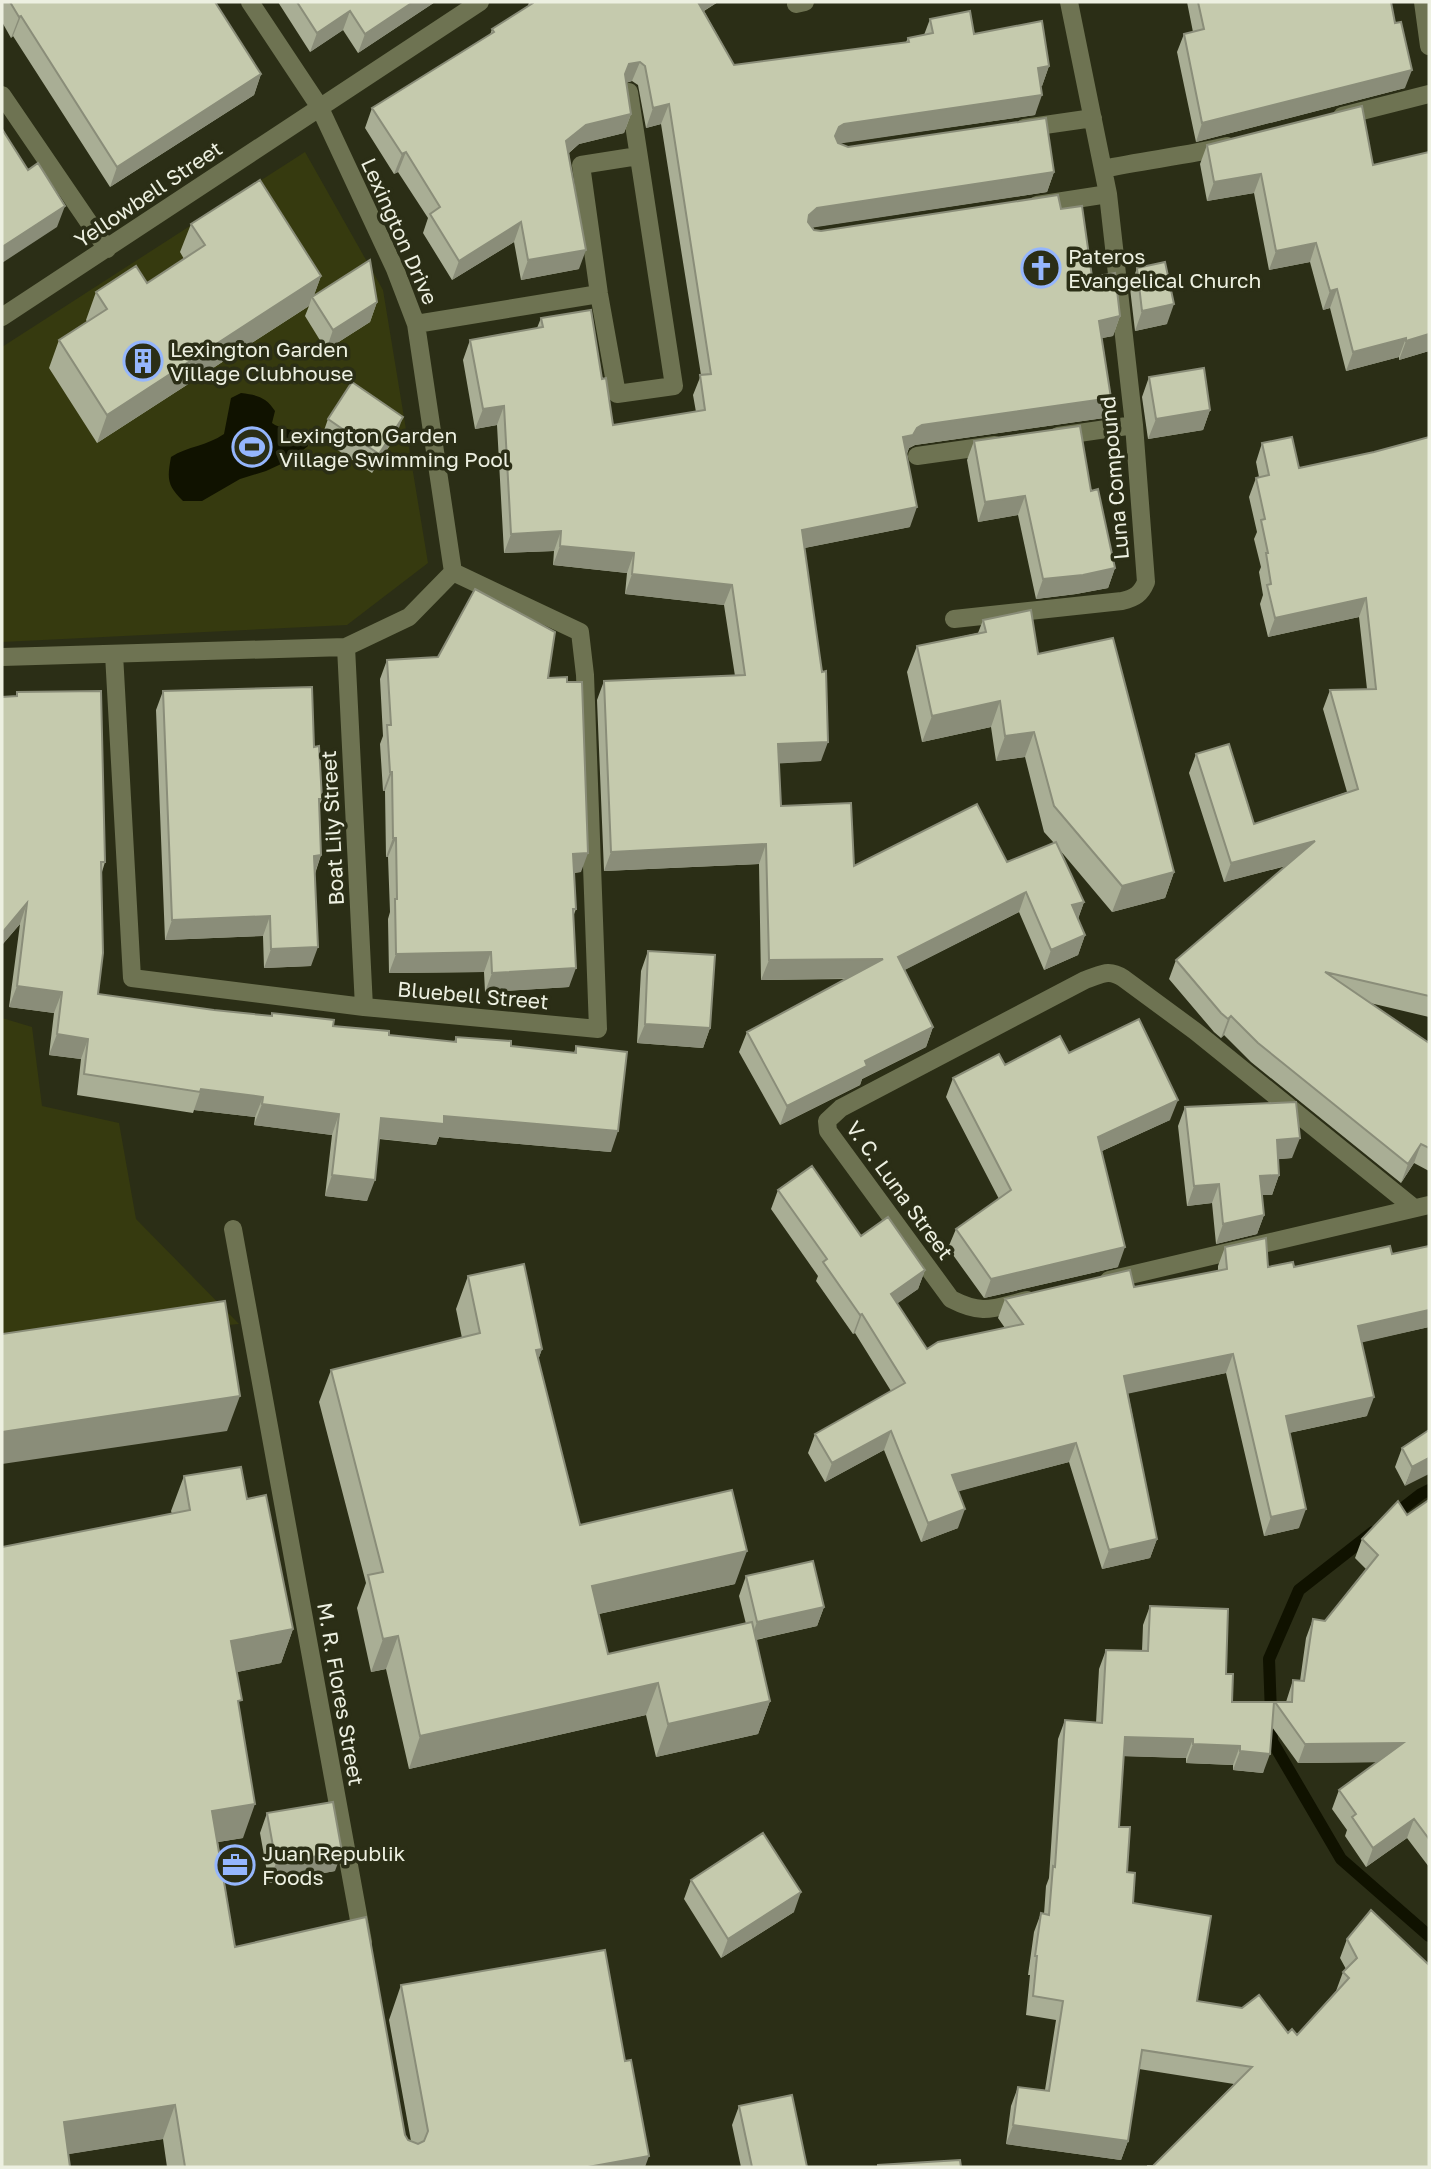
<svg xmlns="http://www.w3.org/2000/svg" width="1431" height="2169" viewBox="0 0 1431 2169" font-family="'Golos Text',sans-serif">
  <rect width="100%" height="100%" fill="#2b2e16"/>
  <path fill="#363a0f" d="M305 152 383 290 428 563 347 625 2 642V347Z
    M2 1018 32 1027 42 1106 119 1123 136 1219 239 1324 148 1332 2 1351Z"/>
  <path fill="#101200" d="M241 393C257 395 266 397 275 411L272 423C279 429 295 429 305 434L308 446 292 459 266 471 240 479 202 501H183C167 485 167 479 171 457 188 446 207 446 224 434L231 398Z"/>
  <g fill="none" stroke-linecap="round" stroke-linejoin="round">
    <path stroke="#101200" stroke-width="12" d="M1390 1518 1421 1494 1429 1490
      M1373 1532 1299 1590 1269 1659 1272 1741 1341 1859 1429 1936"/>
    <path stroke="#6e7352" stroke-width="18" d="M1423 2 1429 46
      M796 4 805 2
      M629 92 674 386 617 394 599 294 581 165 638 156
      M2 95 107 249
      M1342 116 1429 94
      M1024 128 1093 118
      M1103 169C1144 160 1186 156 1227 146
      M1037 205 1108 194
      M2 317 480 2
      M416 324 599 294
      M1058 436 1134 425
      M917 456 995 445
      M954 619 1122 601C1135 598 1141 594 1146 582L1134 425 1108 194 1069 2
      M346 647 364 1007
      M114 654 132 978 364 1007 598 1029 585 675 580 632 453 572
      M2 657 346 647 409 617 453 572 416 324 395 269 319 106 250 2
      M233 1229 363 1942
      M1109 1280 1429 1205
      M1027 1300C993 1308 984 1316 951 1299L828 1131 827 1121 841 1108 1085 980C1101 975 1108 968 1123 978L1195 1031 1414 1208"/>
  </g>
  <path fill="#a9ae95" d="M2 2H215L261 74 254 95 110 187 13 36 11 38 2 22Z
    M278 2H435L358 53 343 30 310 52Z
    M529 2H718L704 11 734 65 906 42 908 38 924 35 930 19 974 34 1049 66 1042 86H1041L1035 115 839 143 848 147 1054 172 1047 192 813 227 814 230 821 231 1061 209 1092 277 1120 316 1113 336 1102 338 1111 398 1104 418 915 445 909 448 907 454 910 527 804 548 821 761 779 763 781 806 854 866 1007 862 1054 843 1044 832 1025 757 996 761 991 727 922 742 907 672 917 646 978 633 983 620 1038 654 1174 872 1165 898 1112 912 1059 849 1084 902 1078 919 1085 935 1078 955 1044 970 1019 912 904 970 933 1027 926 1047 862 1079 860 1085 780 1125 739 1052 747 1032 846 979 761 980 759 864 604 871 597 700 604 681 735 676 724 605 625 594 627 573 553 565 554 551 504 553 497 425 475 429 463 360 470 340 537 328 541 318 602 379 613 425 696 412 693 395 701 375 661 124 646 128 638 85 632 81 626 83 631 114 624 133 579 144 569 153 579 269 521 280 514 242 452 280 423 233 428 218 398 172 394 174 365 128 372 108 490 35 492 29 528 6Z
    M1187 2H1391L1405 88 1196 142 1177 52 1184 34 1193 32Z
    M1207 145 1373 165 1429 351 1399 360V357L1346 371 1330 308 1323 310 1310 262 1269 270 1254 193 1207 201 1200 164Z
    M191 224 321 276 314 295 377 302 370 322 326 350 305 316 309 306 97 443 49 368 59 340 87 322 86 320 96 292 147 283 184 259 180 252Z
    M1137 268 1167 324 1135 331 1130 288Z
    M1149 377 1210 410 1203 430 1148 439 1142 397Z
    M328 419 396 436 372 473 321 439Z
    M1429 437V1017L1370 1003 1429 1043V1171L1414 1163 1401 1183 1251 1062 1224 1035 1221 1038 1214 1032 1169 979 1176 960 1286 866 1224 882 1189 773 1196 754 1254 824 1347 792 1323 709 1330 690 1367 689 1359 617 1268 637 1260 604 1263 595 1259 572 1261 567 1254 539 1257 532 1249 497 1256 478 1259 477 1256 462 1262 443 1299 468 1374 452Z
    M974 441 1091 491 1115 568 1108 588 1076 594 1036 599 1018 515 978 522 967 460Z
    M387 660 548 678 581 872 574 873 576 909 573 917 569 987 485 992 484 972 389 973 388 919 390 912 388 857H386L385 791H383L380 744 383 736 380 679Z
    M163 691 314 747 322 799 319 806 321 855 315 874 311 966 264 968 263 936 165 940 156 710Z
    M17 692 105 862 102 872 98 994 214 1010 271 1016 272 1013 333 1026 389 1035 454 1042 456 1037 511 1046 574 1053 576 1046 611 1152 439 1137 436 1145 379 1139 367 1201 325 1196 332 1135 254 1125 255 1117 194 1110 193 1113 77 1095 81 1059 49 1055 54 1013 9 1007 20 924 2 945V697L16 696Z
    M648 951 710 1028 703 1048 637 1043 641 971Z
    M1069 1053 1170 1120 1102 1151 1118 1267 984 1298 948 1248 956 1229 999 1199 946 1097 953 1078 1005 1065Z
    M1185 1107 1292 1158 1278 1159 1279 1175 1272 1195H1262L1264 1215 1257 1234 1216 1244 1212 1203 1187 1206 1178 1126Z
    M778 1190 861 1236 925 1270 918 1289 897 1303 927 1349 1005 1328 998 1318 1005 1299 1134 1287 1218 1271V1266L1225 1247 1268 1267H1294L1392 1254 1429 1327 1361 1342 1367 1416 1289 1433 1299 1528 1264 1536 1226 1373 1128 1393 1157 1539 1150 1558 1102 1569 1069 1462 958 1491V1528L921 1542 884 1450 825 1482 808 1453 815 1434 891 1391 855 1333 853 1334 816 1281 818 1276 771 1209Z
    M468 1276 542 1349 538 1360 580 1525 735 1584 599 1614 608 1654 746 1624 739 1596 746 1576 824 1607 817 1626 756 1640 770 1701 758 1734 656 1757 646 1715 409 1769 386 1669 371 1672 357 1608 366 1583 319 1402 331 1370 462 1338 456 1309Z
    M1429 1430 1405 1486 1395 1467 1402 1448Z
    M184 1476 247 1499 293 1629 281 1663 237 1672 243 1838 218 1842 235 1947 405 2135 408 2140 411 2141 389 2020 401 1985 645 2167H167L163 2139 68 2154 2 2167 172 1514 171 1511Z
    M1429 1500V1867L1407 1838 1366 1867 1345 1836 1347 1830 1332 1809 1339 1790 1377 1762 1298 1763 1272 1727 1263 1773 1233 1770V1765L1186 1763V1758L1124 1756 1119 1827 1133 1903 1197 2001 1288 2033 1297 2035 1336 1991 1343 1972 1346 1969 1340 1958 1347 1939 1429 1965 1153 2166 1234 2084 1139 2069 1128 2141 1121 2160 1006 2144 1011 2106 1018 2087 1045 2090 1056 2020 1026 2015 1030 1975H1028L1034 1932 1041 1913 1044 1914 1046 1886 1049 1878 1058 1739 1065 1720 1096 1723 1099 1669 1106 1650 1142 1651 1143 1625 1150 1606 1226 1674 1232 1702H1286L1293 1680 1300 1681 1306 1638 1313 1619 1325 1621 1366 1569 1355 1558 1362 1539 1407 1515Z
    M267 1813 335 1871 269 1883 260 1833Z
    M691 1880 794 1912 721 1958 684 1899Z
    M739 2106 807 2167H741L732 2125Z"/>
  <path fill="#8a8d79" d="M413 2H435L358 53 365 34Z
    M697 2H718L690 19Z
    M350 11 343 30 310 52 317 33Z
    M21 16 13 36 11 38 19 17Z
    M640 62 632 81 621 84 629 64Z
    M1049 66 1042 86 1031 88 1038 68Z
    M1412 70 1405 88 1196 142 1202 123Z
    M261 74 254 95 110 187 117 167Z
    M1042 95 1035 115 837 144 831 147 839 127 844 124Z
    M669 104 661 124 646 128 653 108Z
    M631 114 624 133 579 144 559 161 566 141 586 125Z
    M406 152 398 172 394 174 402 154Z
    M1054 172 1047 192 810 228 802 234 809 215 817 208Z
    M1261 174 1254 193 1207 201 1214 182Z
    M65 206 57 227 2 263V247Z
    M521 222 514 242 452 280 459 261Z
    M1316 243 1310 262 1269 270 1276 251Z
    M586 250 579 269 521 280 528 260Z
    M321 276 313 298 312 297 309 306 97 443 107 415Z
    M1337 289 1330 308 1323 310 1330 291Z
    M377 302 370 322 326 350 333 330Z
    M1174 304 1167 324 1135 331 1142 311Z
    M1120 316 1113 336 1092 340 1099 321Z
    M1429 334V351L1399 360 1406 341Z
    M1406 338 1399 357 1346 371 1353 352Z
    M1111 398 1104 418 915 445 909 448 906 455 903 437 922 425Z
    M504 406 497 425 475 429 483 409Z
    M1210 410 1203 430 1148 439 1156 419Z
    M403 417 396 436 372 473 379 454Z
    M1025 496 1018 515 978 522 985 502Z
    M917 507 910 527 795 550 802 530Z
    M561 531 554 551 504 553 511 534Z
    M560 546 634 553 627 573 553 565Z
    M1115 568 1108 588 1076 594 1036 599 1043 579Z
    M632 574 732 585 724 605 625 594Z
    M1366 598 1359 617 1268 637 1275 618Z
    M1000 701 991 727 922 742 932 716Z
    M1034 732 1025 757 996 761 1005 736Z
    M828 742 821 761 771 764 778 744Z
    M390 772H392L385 791H383Z
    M393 838H396L388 857H386Z
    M1315 841 1308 860 1224 882 1231 863Z
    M766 844 759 864 604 871 611 852Z
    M588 853 581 872 566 873 573 854Z
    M321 855 314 875V856Z
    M1174 872 1165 898 1112 912 1122 886Z
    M1026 892 1019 912 891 977 898 957Z
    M1084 902 1077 921 1072 905Z
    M27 903 20 924 2 945V933Z
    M270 916 263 936 165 940 172 920Z
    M1085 935 1078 955 1044 970 1051 950Z
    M318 947 311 966 264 968 271 949Z
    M491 952 484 972 389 973 396 954Z
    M883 959 876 978 761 980 769 960Z
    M576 968 569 987 485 992 492 973Z
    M17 986 62 992 54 1013 9 1007Z
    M1231 1016 1224 1035 1221 1038 1228 1019Z
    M645 1024 710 1028 703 1048 637 1043Z
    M933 1027 926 1047 862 1079 860 1085 780 1125 787 1106 865 1061Z
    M57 1034 88 1039 81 1059 49 1055Z
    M201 1089 263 1097 255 1117 194 1110Z
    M1178 1100 1170 1120 1091 1156 1098 1137Z
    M262 1104 339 1114 332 1135 254 1125Z
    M444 1116 618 1131 611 1152 439 1137 436 1145 374 1138 381 1118Z
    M1300 1138 1292 1158 1270 1160 1277 1140Z
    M1421 1144 1414 1163 1401 1183 1408 1164Z
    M332 1175 375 1180 367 1201 325 1196Z
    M1279 1175 1272 1195H1253L1260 1176Z
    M1219 1184 1212 1203 1187 1206 1194 1186Z
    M1264 1215 1257 1234 1216 1244 1223 1224Z
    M1125 1247 1118 1267 984 1298 991 1279Z
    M925 1270 918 1289 884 1313 891 1294Z
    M1429 1310V1327L1351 1345 1358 1326Z
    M862 1314 855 1333 853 1334 860 1315Z
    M542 1349 530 1382 536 1350Z
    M1233 1354 1226 1373 1117 1396 1124 1376Z
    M240 1396 227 1431 2 1464V1432Z
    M1374 1397 1367 1416 1279 1435 1286 1416Z
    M891 1431 884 1450 825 1482 832 1463Z
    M1076 1443 1069 1462 945 1495 952 1475Z
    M1429 1458V1474L1405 1486 1412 1467Z
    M965 1509 958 1528 921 1542 928 1523Z
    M1306 1509 1299 1528 1264 1536 1271 1517Z
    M1157 1539 1150 1558 1102 1569 1109 1550Z
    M747 1551 735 1584 580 1618 592 1586Z
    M824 1607 817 1626 750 1641 757 1622Z
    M293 1629 281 1663 218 1676 231 1641Z
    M398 1636 386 1669 371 1672 383 1639Z
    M658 1683 646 1715 409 1769 420 1736Z
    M770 1701 758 1734 656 1757 668 1724Z
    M1125 1737 1193 1739 1186 1758 1118 1756Z
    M1403 1743 1396 1762 1298 1763 1305 1744Z
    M1193 1744 1240 1746 1233 1765 1186 1763Z
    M1240 1751 1270 1754 1263 1773 1233 1770Z
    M255 1804 243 1838 200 1845 212 1811Z
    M1414 1819 1407 1838 1366 1867 1373 1848Z
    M342 1852 335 1871 269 1883 276 1863Z
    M801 1892 794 1912 721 1958 728 1939Z
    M175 2105 163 2139 51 2157 64 2122Z
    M1013 2125 1128 2141 1121 2160 1006 2144Z
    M649 2156 645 2167H588Z"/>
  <path fill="#c5caad" stroke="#8a8d79" stroke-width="2" d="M10 2H215L261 74 117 167 21 16 19 17Z
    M297 2H413L365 34 350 11 317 33Z
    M533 2H698L734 65 909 42 908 38 933 33 930 19 970 11 974 34 1042 21 1049 66 1038 68 1042 95 844 124 839 127 835 136 838 143 848 147 1046 118 1054 172 817 208 809 215 808 222 814 230 821 231 1058 195 1061 209 1082 206 1092 277 1115 273 1120 316 1099 321 1111 398 922 425 917 428 913 435 903 437 917 507 802 530 822 672 826 671 828 742 778 744 781 806 851 803 854 866 977 804 1007 862 1056 842 1084 902 1072 905 1085 935 1051 950 1026 892 898 957 933 1027 865 1061 867 1066 787 1106 747 1032 883 959 769 960 766 844 611 852 604 681 745 675 732 585 632 574 634 553 560 546 561 531 511 534 504 406 483 409 470 340 543 327 541 318 591 310 602 379 606 378 613 425 705 410 700 375 711 374 669 104 653 108 645 66 640 62 629 64 625 74 631 114 586 125 566 141 586 250 528 260 521 222 459 261 430 214 440 207 406 152 402 154 372 108 494 32 492 29 533 3Z
    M1198 2H1391L1395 23 1401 22 1412 70 1202 123 1184 34 1204 29Z
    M1362 106 1373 165 1429 152V334L1406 341V338L1353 352 1337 289 1330 291 1316 243 1276 251 1261 174 1214 182 1207 145Z
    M2 129 28 170 38 163 65 206 2 247Z
    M260 180 321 276 107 415 59 340 107 309 96 292 136 266 147 283 205 245 191 224Z
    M370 260 377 302 333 330 312 297Z
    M1165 262 1174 304 1142 311 1137 268Z
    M1204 368 1210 410 1156 419 1149 377Z
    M352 382 403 417 379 454 328 419Z
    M1080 426 1091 491 1098 489 1115 568 1083 575 1043 579 1025 496 985 502 974 441Z
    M1292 437 1299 468 1374 452 1429 437V996L1325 972 1429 1043V1148L1421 1144 1408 1164 1258 1043 1231 1016 1228 1019 1221 1013 1176 960 1315 841 1231 863 1196 754 1229 744 1254 824 1358 789 1330 690 1376 689 1366 598 1275 618 1267 585 1271 584 1266 553H1268L1261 520 1265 519 1256 478 1269 475 1262 443Z
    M475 589 555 632 548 678 567 677V682H582L588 853 573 854 576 909H573L576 968 492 973 491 952 396 954 395 899H397L396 838H393L392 772H390L387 725H391L387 660 438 657Z
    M1031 610 1038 654 1113 638 1174 872 1122 886 1054 806 1034 732 1005 736 1000 701 932 716 917 646 986 632 983 620Z
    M312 687 314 747 319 746 322 799H319L321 855 314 856 318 947 271 949 270 916 172 920 163 691Z
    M101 691 105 862H101L103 953 98 994 214 1010 272 1016V1013L334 1020 333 1026 389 1031V1035L456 1042V1037L511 1041V1046L576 1053V1046L627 1052 618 1131 444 1116V1124L381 1118 375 1180 332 1175 339 1114 262 1104 263 1097 201 1089 200 1092 84 1074 88 1039 57 1034 62 992 17 986 27 903 2 933V697L17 696V692Z
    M648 951 715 955 710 1028 645 1024Z
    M1139 1019 1178 1100 1098 1137 1125 1247 991 1279 956 1229 1011 1190 953 1078 999 1054 1005 1065 1060 1036 1069 1053Z
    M1296 1102 1300 1138 1277 1140 1279 1175 1260 1176 1264 1215 1223 1224 1219 1184 1194 1186 1185 1107Z
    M812 1166 861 1236 888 1217 925 1270 891 1294 927 1349 938 1342 1023 1324 1005 1299 1130 1270 1134 1287 1227 1269 1225 1247 1266 1238 1268 1267 1293 1262 1294 1267 1390 1246 1392 1254 1429 1246V1310L1358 1326 1374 1397 1286 1416 1306 1509 1271 1517 1233 1354 1124 1376 1157 1539 1109 1550 1076 1443 952 1475 965 1509 928 1523 891 1431 832 1463 815 1434 905 1383 862 1314 860 1315 823 1262 827 1259 778 1190Z
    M524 1264 542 1349 536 1350 580 1525 732 1490 747 1551 592 1586 608 1654 752 1622 770 1701 668 1724 658 1683 420 1736 398 1636 383 1639 368 1575 383 1572 331 1370 480 1333 468 1276Z
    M225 1301 240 1396 2 1432V1334Z
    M1429 1430V1458L1412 1467 1402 1448Z
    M241 1467 247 1499 266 1495 293 1629 231 1641 242 1700 238 1701 255 1804 212 1811 235 1947 366 1917 405 2135 408 2140 418 2144 424 2141 428 2131 401 1985 605 1950 625 2061 631 2060 649 2156 588 2167H185L175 2105 64 2122 70 2167H2V1547L190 1510 184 1476Z
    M1429 1500V1839L1414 1819 1373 1848 1352 1817 1356 1814 1339 1790 1403 1743 1305 1744 1275 1702H1292L1293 1680 1304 1681 1313 1619 1325 1621 1378 1555 1362 1539 1398 1501 1407 1515Z
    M813 1561 824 1607 757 1622 746 1576Z
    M1150 1606 1228 1609 1226 1674H1233L1232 1702H1274L1270 1754 1240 1751V1746L1193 1744V1739L1125 1737 1119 1827H1130L1127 1872 1135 1873 1133 1903 1211 1916 1197 2001 1242 2008 1259 1995 1288 2033 1292 2029 1297 2035 1349 1978 1343 1972 1357 1958 1347 1939 1371 1910 1429 1965V2167H1148V2166H1153L1252 2067 1142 2050 1128 2141 1013 2125 1018 2087 1049 2091 1063 2001 1033 1996 1037 1956H1035L1041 1913 1049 1915 1053 1866 1055 1867 1065 1720 1102 1723 1106 1650 1148 1651Z
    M333 1802 342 1852 276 1863 267 1813Z
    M763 1833 801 1892 728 1939 691 1880Z
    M792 2095 807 2167H752L739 2106Z
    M960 2160 961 2167H878V2165Z"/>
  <defs>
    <g id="church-ring" transform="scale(2.0125)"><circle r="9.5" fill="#2b2e16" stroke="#95b6fd" stroke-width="1.5"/><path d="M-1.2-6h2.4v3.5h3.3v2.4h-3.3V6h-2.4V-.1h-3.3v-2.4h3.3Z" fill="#95b6fd"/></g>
    <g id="building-ring" transform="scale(2.0125)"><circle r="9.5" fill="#2b2e16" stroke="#95b6fd" stroke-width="1.5"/><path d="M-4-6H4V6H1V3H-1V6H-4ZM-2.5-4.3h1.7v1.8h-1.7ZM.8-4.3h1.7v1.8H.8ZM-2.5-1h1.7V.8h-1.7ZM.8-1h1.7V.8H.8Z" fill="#95b6fd"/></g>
    <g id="stadium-ring" transform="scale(2.0125)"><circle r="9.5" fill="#2b2e16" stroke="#95b6fd" stroke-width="1.5"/><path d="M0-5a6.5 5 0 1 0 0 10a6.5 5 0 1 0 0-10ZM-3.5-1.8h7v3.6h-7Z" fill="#95b6fd"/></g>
    <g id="office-ring" transform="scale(2.0125)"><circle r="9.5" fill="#2b2e16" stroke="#95b6fd" stroke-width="1.5"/><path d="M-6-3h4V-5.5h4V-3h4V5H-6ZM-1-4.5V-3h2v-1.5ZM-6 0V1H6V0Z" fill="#95b6fd"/></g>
  </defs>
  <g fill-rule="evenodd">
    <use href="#church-ring" x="1041" y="268"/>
    <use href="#building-ring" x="143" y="361"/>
    <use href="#stadium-ring" x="252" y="447"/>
    <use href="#office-ring" x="235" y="1865"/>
  </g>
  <g text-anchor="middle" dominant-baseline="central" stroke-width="7" stroke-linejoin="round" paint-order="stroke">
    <g font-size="21" fill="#edf0e1" stroke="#2b2e16">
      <text transform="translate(148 194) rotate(-34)">Yellowbell Street</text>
      <text transform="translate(400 231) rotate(66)">Lexington Drive</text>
      <text transform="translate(1114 478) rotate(-95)">Luna Compound</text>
      <text transform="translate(332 828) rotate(-93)">Boat Lily Street</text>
      <text transform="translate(473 995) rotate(5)">Bluebell Street</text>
      <text transform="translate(900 1190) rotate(54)">V. C. Luna Street</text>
      <text transform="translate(341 1694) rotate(80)">M. R. Flores Street</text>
    </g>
    <g font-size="21" fill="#edf0e1" stroke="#2b2e16" text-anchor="start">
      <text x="1068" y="256">Pateros<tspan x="1068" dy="24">Evangelical Church</tspan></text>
      <text x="170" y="349">Lexington Garden<tspan x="170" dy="24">Village Clubhouse</tspan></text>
      <text x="279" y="435">Lexington Garden<tspan x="279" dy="24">Village Swimming Pool</tspan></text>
      <text x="262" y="1853">Juan Republik<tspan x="262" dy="24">Foods</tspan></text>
    </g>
  </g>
  <rect width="1431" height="2169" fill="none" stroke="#edf0e1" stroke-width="7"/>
</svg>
